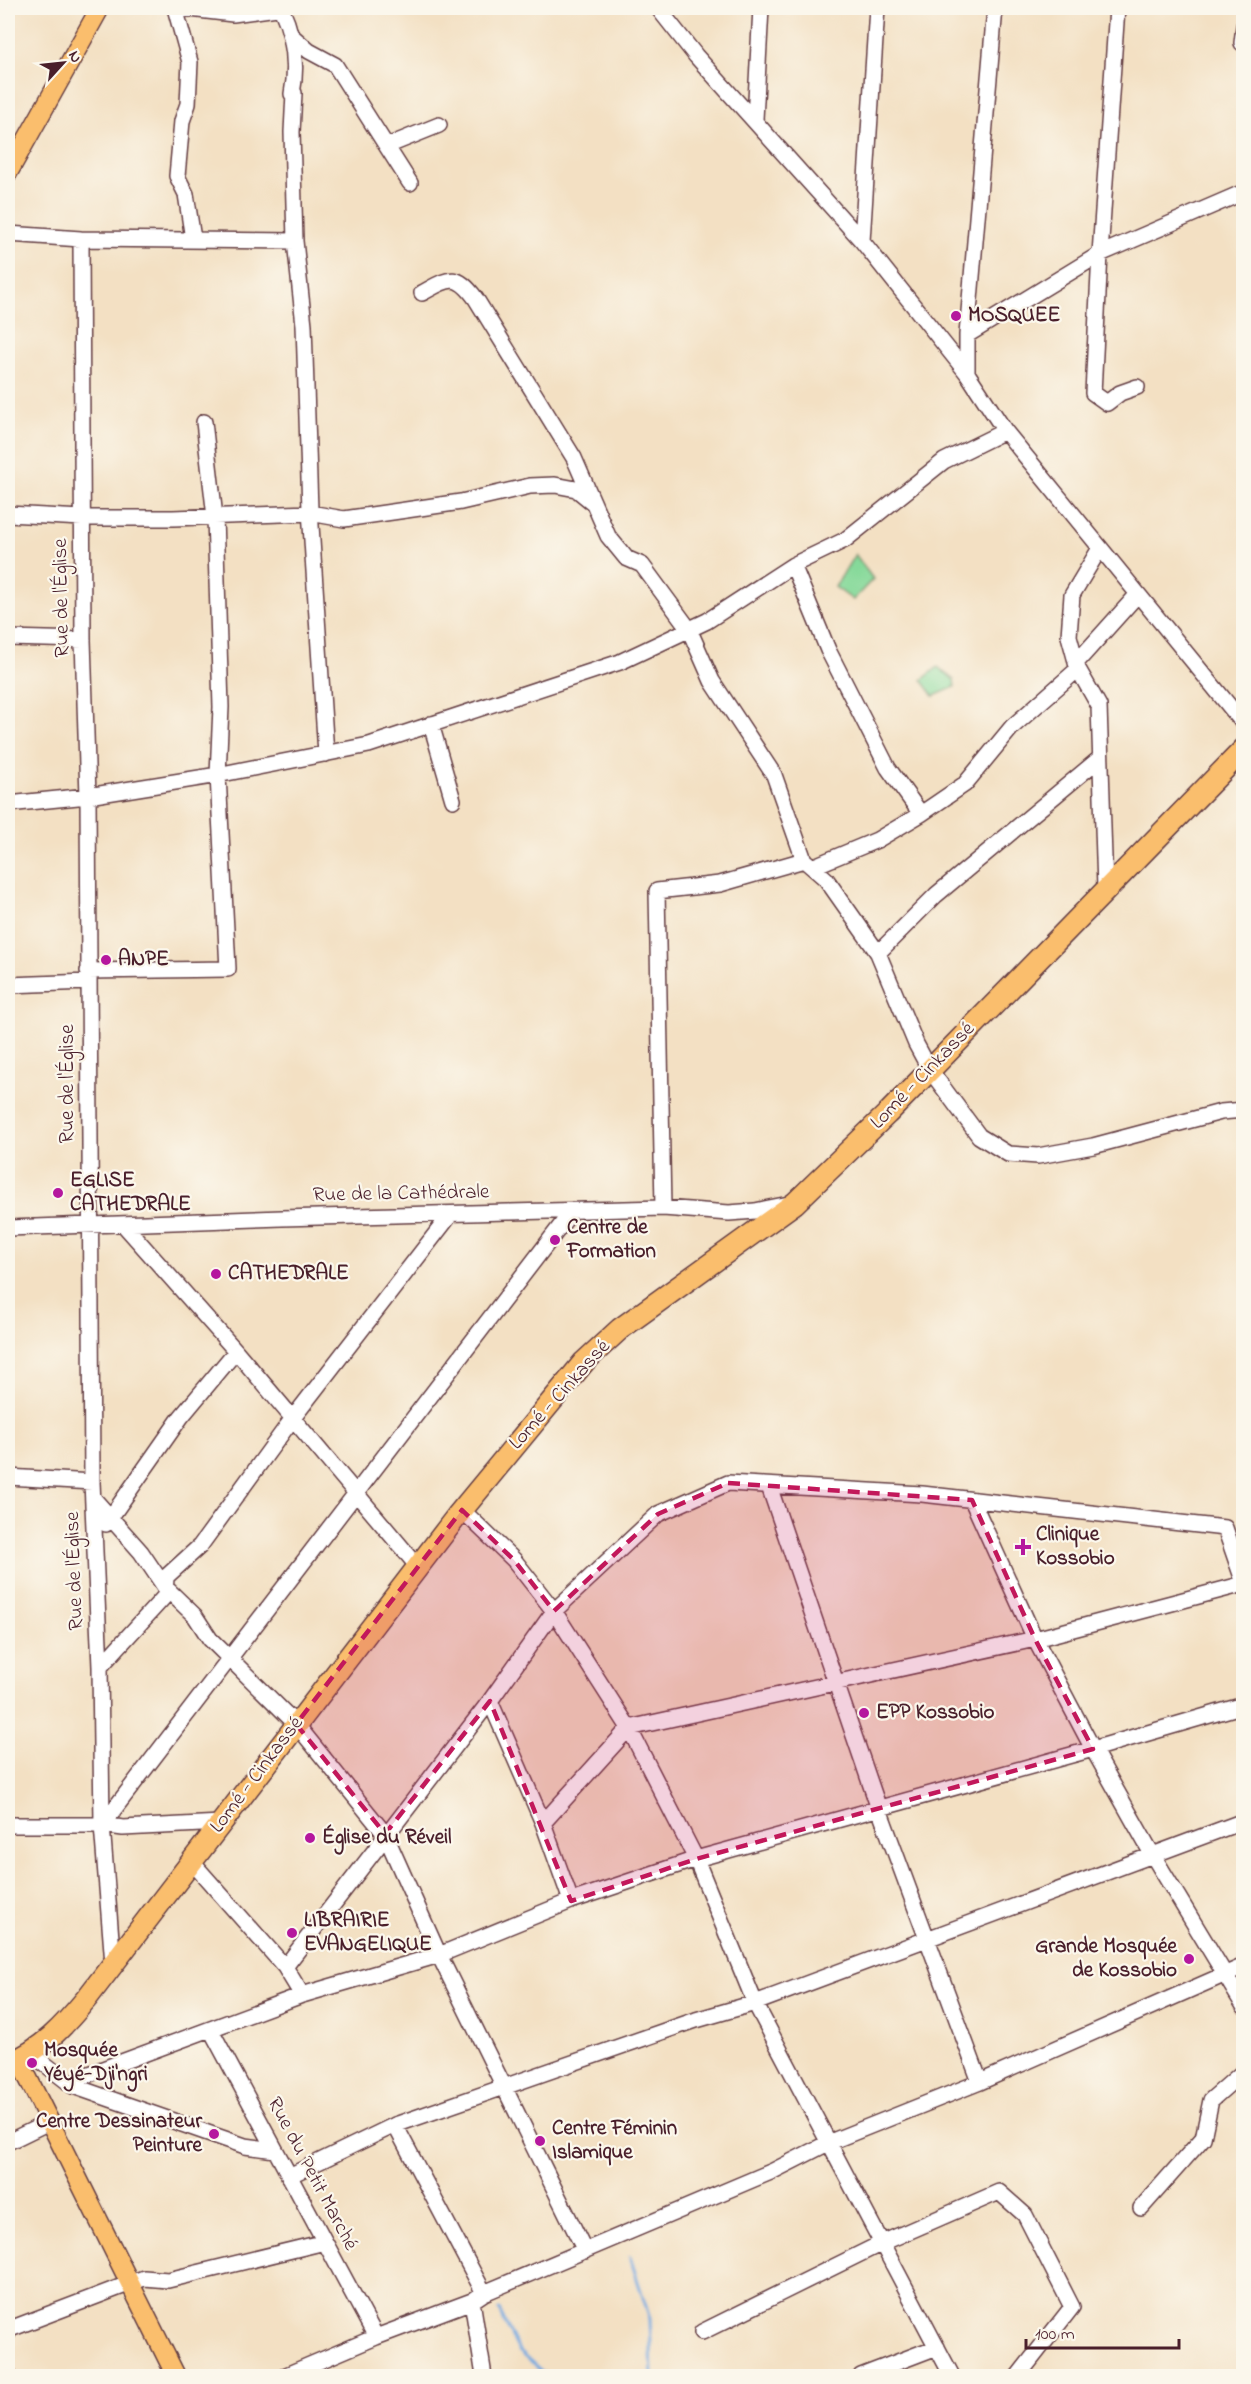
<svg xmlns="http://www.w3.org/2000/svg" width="1251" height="2384" viewBox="0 0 1251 2384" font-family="'Indie Flower',sans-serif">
  <rect width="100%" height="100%" fill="#fbf7ec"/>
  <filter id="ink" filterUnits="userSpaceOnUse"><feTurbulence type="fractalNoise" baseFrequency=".0167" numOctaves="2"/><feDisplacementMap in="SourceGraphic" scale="12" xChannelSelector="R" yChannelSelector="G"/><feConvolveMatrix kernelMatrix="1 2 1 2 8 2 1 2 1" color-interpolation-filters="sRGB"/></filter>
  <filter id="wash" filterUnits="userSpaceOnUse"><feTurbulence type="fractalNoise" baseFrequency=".008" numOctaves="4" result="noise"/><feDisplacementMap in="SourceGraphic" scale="24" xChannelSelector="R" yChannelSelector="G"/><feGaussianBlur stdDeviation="1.35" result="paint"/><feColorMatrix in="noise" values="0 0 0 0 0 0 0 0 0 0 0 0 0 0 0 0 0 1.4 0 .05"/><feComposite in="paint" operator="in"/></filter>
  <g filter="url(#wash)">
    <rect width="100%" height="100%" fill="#f3e0c3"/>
    <path fill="#86d99a" stroke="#687c62" stroke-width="1.5" d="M855 554 873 579 853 600 835 587Z
      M938 667 954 680 955 687 934 696 922 680Z"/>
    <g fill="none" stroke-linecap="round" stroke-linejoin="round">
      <path stroke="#72a8e0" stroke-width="3" d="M630 2257 650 2319 652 2376
        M499 2310 519 2351 547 2376"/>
    </g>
  </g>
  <g filter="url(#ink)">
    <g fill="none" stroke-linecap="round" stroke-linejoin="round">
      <g stroke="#633c42" stroke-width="18">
        <path id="minor" d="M175 8 190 62 188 104 182 121 177 176 186 194 193 239
          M181 8 233 14 277 8
          M281 8C294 36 298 63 292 94L294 93 292 132 295 241 304 325 310 510 326 754
          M658 8 696 56 862 241 967 373 1005 431 1244 724
          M1117 8 1100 254 1244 192
          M292 36 309 51 335 65 410 183
          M1242 43 1244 26
          M755 119 761 8
          M387 146 439 125
          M8 234 81 239 295 241
          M81 239 83 640 88 796 92 1482 100 1667 102 1825 113 1964
          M862 241 877 8
          M422 293C448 279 456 271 476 299L574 458 608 536 626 558 642 565 689 629 712 681 774 775 804 860 826 879 878 953 916 1044 930 1070 979 1136 1008 1154 1038 1156 1093 1146 1221 1112 1244 1110
          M967 335 1100 254 1093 393 1107 403 1120 393 1137 387
          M967 373V335L995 8
          M8 514 82 518H173L310 513 344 519 461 502 530 486 555 485 576 489 592 502
          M1100 548 1072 595 1069 636 1078 669 1099 706 1105 888
          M793 565 828 650 888 768 921 814 877 840 812 867
          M8 638 83 640
          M1076 663 1138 594
          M431 724 453 800
          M8 804 88 796 212 776 369 745 620 662 707 621 793 565 845 540 944 461 1005 431
          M921 814 965 784 1012 727 1078 669
          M878 953 936 895 1099 759
          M88 971 228 969 218 775 221 707 215 517 204 422
          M8 985 89 982
          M663 1208 657 891 720 884 804 860
          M124 1225 236 1351 419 1568
          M8 1228 282 1218 663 1208 729 1213 755 1211 789 1204
          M8 1477 92 1482
          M769 1486 879 1809 980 2082
          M93 1498 141 1552 164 1586 195 1616 210 1639 296 1724 385 1834 439 1955 585 2251
          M972 1500 1035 1639 1093 1749 1152 1854 1244 2006
          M462 1510 514 1560 554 1611 629 1728 696 1859 755 2003 952 2376
          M106 1524 181 1417 236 1351
          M100 1667 165 1596 166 1577 200 1546 293 1418 451 1214
          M490 1701 543 1823 571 1901
          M543 1823 629 1728 1035 1639 1244 1584
          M8 1825H102L123 1828 221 1823
          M102 1825 572 1211
          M191 1861 285 1967 302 1995
          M285 1967 490 1701 554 1611 658 1514 728 1483 922 1494 1225 1528 1244 1583
          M211 2030 376 2337
          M32 2054 73 2086 84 2076 302 1995 439 1955 571 1901 696 1859 1093 1749 1244 1705
          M73 2086 245 2146 275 2150
          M395 2125 484 2293
          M8 2142 51 2121
          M289 2176 395 2125 696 2020 755 2003 1244 1821
          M1141 2208 1203 2138 1211 2100 1244 2071
          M472 2301 484 2376
          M702 2332 882 2243 999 2192 1025 2215 1072 2307 1018 2376
          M8 2333 10 2329 144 2278 168 2280 325 2242
          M8 2374V2376
          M284 2376 376 2337 472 2301 484 2293 773 2171 830 2142 980 2082 1244 1966
          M861 2376 937 2347"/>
      </g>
      <g stroke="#633c42" stroke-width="21">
        <path id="major" d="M8 173 100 8
          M19 2060 176 2376"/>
      </g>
      <g stroke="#633c42" stroke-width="24">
        <path id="highway" d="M8 2064C42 2050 64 2026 87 1998L457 1516 584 1362 620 1329 795 1203 887 1114 1244 749"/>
      </g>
      <use href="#minor" stroke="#fff" stroke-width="15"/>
      <use href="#major" stroke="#fabe6d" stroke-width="18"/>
      <use href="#highway" stroke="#fabe6d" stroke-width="21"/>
    </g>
  </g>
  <path fill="#c2185b" fill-opacity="0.2" stroke="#c2185b" stroke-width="4.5" stroke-dasharray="12 8" stroke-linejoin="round" d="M728 1483 972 1500 1035 1639 1093 1749 696 1859 571 1901 490 1701 385 1834 296 1724 462 1510 514 1560 554 1611 658 1514Z"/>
  <g fill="#b5179e" stroke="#fbf7ec" stroke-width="2">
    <circle cx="956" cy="316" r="6"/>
    <circle cx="106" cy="960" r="6"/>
    <circle cx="58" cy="1193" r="6"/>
    <circle cx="555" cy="1240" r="6"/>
    <circle cx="216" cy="1274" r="6"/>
    <path d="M1020 1538h6v6h6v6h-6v6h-6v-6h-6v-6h6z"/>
    <circle cx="864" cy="1713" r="6"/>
    <circle cx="310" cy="1838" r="6"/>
    <circle cx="292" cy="1933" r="6"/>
    <circle cx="1189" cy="1959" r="6"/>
    <circle cx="32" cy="2063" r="6"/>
    <circle cx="214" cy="2134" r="6"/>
    <circle cx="540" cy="2141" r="6"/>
  </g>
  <g text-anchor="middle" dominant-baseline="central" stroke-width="4.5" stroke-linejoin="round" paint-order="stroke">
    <g font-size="21" font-weight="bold" fill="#4a1f2b" stroke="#fbf7ec" text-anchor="start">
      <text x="968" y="316">MOSQUEE</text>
      <text x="118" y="960">ANPE</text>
      <text x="70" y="1181">EGLISE<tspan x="70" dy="24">CATHEDRALE</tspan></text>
      <text x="567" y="1228">Centre de<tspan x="567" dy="24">Formation</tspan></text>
      <text x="228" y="1274">CATHEDRALE</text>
      <text x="1036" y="1535">Clinique<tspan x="1036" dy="24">Kossobio</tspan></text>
      <text x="876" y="1713">EPP Kossobio</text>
      <text x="322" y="1838">Église du Réveil</text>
      <text x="304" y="1921">LIBRAIRIE<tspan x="304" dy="24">EVANGELIQUE</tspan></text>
      <text x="1177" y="1947" text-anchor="end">Grande Mosquée<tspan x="1177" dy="24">de Kossobio</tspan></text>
      <text x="44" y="2051">Mosquée<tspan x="44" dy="24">Yéyé-Dji'ngri</tspan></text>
      <text x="202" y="2122" text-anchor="end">Centre Dessinateur<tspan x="202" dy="24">Peinture</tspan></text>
      <text x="552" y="2129">Centre Féminin<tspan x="552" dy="24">Islamique</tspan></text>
    </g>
    <g font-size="21" fill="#4a1f2b" stroke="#fbf7ec">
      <text transform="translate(62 598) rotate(-91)">Rue de l'Église</text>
      <text transform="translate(923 1076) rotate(-46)">Lomé - Cinkassé</text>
      <text transform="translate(68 1084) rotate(-90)">Rue de l'Église</text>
      <text transform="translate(401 1194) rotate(-1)">Rue de la Cathédrale</text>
      <text transform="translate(560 1395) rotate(-48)">Lomé - Cinkassé</text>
      <text transform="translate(75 1571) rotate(-92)">Rue de l'Église</text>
      <text transform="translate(257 1775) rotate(-53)">Lomé - Cinkassé</text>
      <text transform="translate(312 2174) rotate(62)">Rue du Petit Marché</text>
    </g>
  </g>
  <rect width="1251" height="2384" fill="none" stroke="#fbf7ec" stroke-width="30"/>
  <g transform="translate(63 63) rotate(63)" stroke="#fbf7ec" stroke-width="4.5" paint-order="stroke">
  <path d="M0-4.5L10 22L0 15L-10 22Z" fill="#4a1f2b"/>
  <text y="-9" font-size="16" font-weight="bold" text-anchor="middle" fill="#4a1f2b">N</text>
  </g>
  <path d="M1026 2339v9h153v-9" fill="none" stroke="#4a1f2b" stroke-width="3"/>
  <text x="1035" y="2339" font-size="18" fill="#4a1f2b" stroke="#fbf7ec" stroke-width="4.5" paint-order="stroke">100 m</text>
</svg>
